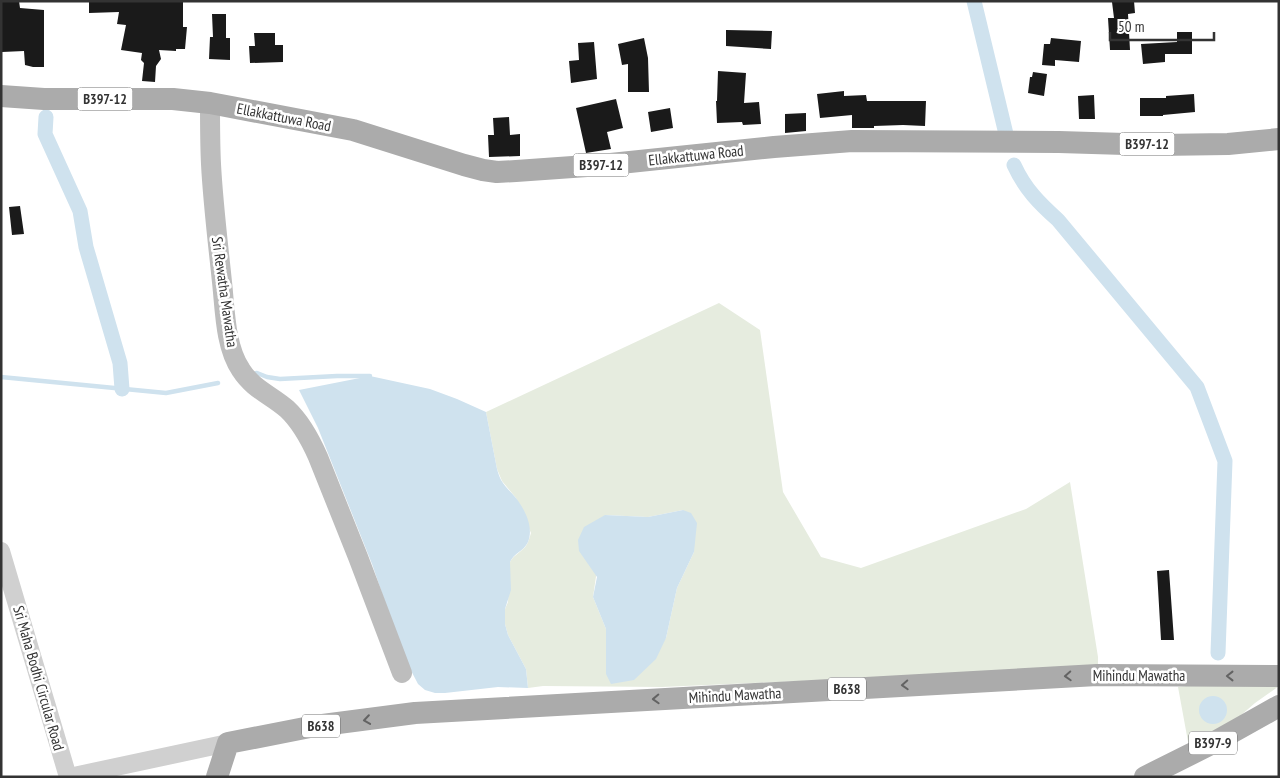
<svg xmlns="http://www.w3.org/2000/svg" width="1280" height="778" viewBox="0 0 1280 778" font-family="'PT Sans Narrow',sans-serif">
  <rect width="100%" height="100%" fill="#fff"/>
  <path fill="#e6ecdf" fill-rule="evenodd" d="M719 303 760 330 783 492 821 557 861 568 1026 509 1070 482 1098 657V668L662 687 543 686 528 688 526 669 508 635 505 624V609L508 602 510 562C513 556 518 554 523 549 528 545 529 539 531 533L516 498 502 481 497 469 486 412ZM683 510 694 552 677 588 666 638 606 674V629L593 597 605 515 648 517Z
    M1211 683 1279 686 1255 703 1225 729 1189 747 1178 687Z"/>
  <path fill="#cfe2ee" d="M370 376 430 389 457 399 486 412 497 469C498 472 499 476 501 480 505 487 511 492 516 498 525 510 534 527 528 542 524 551 514 553 510 562L511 590 505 609V624L508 635 526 669 528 688 498 687 445 693H435L425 690 418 684 404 657 372 564 318 428 299 390Z
    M683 510 691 513 697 523 694 552 677 588 666 638 656 659 634 680 611 684 606 674V629L593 597 597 577 579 551 578 540 584 527 605 515 648 517Z
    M1199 710a14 14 0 1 1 28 0a14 14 0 1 1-28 0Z"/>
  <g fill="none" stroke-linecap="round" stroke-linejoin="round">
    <path stroke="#cfe2ee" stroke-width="4.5" d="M252 374 257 373 267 377 280 379 337 376H370
      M1 377 166 393 218 383"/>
    <path stroke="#cfe2ee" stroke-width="15" d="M974 1 1006 134
      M46 117 45 134 80 211 86 247 120 363 122 389
      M1014 165C1025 189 1039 203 1058 220L1197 387 1225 461 1218 653"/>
  </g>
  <path fill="#1a1a1a" d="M1 1H19L20 8 44 10V67H33L25 65 24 51 2 52Z
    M89 1H183V27H187L185 49H176V51L159 50 161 59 156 66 155 82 142 81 144 63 141 60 142 53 121 50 126 25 117 24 119 12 89 13Z
    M1134 1 1135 13 1128 14 1130 50H1110L1108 18H1114L1112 2Z
    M212 14H226V38H230V60L209 59 210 37H213Z
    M726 30 772 31 771 49 726 46Z
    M1177 32H1192V54H1165V62L1143 64 1141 44 1177 42Z
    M254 33H275V45H283V62L250 63 249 46H255Z
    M644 38 648 58 649 92H628V64L622 65 618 44Z
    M1051 38 1081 41 1079 62 1055 60V66L1042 65 1044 44H1050Z
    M594 42 597 79 571 83 569 61 579 60 578 43Z
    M718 71 746 73 744 103 759 102 761 124 743 125 742 122 717 123 716 101H717Z
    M1033 72 1047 74 1044 96 1028 93 1030 77H1032Z
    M844 91V96L866 95 867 101H926L925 126 903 125 874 126V128H852V115L820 118 817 94Z
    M1194 94 1195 112 1163 115V116H1140V98H1166V96Z
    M1094 95 1095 119H1079L1078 96Z
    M616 99 623 128 607 132 611 149 586 153 576 108Z
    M670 108 673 128 651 132 648 112Z
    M806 113V131L785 133V114Z
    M509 117 510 135 520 134V156L489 157 488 135H494L493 118Z
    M20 206 24 234 12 235 9 207Z
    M1169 570 1174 640H1161L1157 571Z"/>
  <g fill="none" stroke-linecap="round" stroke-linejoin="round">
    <path stroke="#d0d0d0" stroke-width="18" d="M1 551 68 777
      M69 777 228 743"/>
    <path stroke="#bdbdbd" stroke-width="20" d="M210 103C210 123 210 144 211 164 213 203 218 243 222 282 225 309 225 347 241 370 253 389 271 395 287 409 301 422 310 439 318 457L358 557 402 673"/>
    <path stroke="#ababab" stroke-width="22" d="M1 96 44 99H173L210 103 353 130 464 165 483 170 497 172 516 171 601 165 774 147 852 141 1059 142 1158 145 1228 144 1279 139
      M217 777 228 743 315 726 415 713 1097 675 1279 676
      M1145 777 1213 743 1279 706"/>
  </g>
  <defs><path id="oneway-chevron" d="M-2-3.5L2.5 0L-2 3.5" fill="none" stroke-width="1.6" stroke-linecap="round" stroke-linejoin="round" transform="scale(1.25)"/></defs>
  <g stroke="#636363">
    <use href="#oneway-chevron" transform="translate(1068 676) rotate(177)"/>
    <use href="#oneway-chevron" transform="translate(1230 676) rotate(180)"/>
    <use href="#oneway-chevron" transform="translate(905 685) rotate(177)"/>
    <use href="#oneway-chevron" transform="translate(656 699) rotate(178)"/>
    <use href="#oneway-chevron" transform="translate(367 720) rotate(172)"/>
  </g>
  <g text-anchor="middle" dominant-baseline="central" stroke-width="5" stroke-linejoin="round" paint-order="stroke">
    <g fill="#fff" stroke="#707070" stroke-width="1">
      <rect x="77.5" y="87.5" width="55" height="23" rx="4"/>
      <rect x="1119.5" y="132.5" width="55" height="23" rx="4"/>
      <rect x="573.5" y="153.5" width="55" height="23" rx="4"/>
      <rect x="828" y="677.5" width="38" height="23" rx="4"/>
      <rect x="302" y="714.5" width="38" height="23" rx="4"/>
      <rect x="1189" y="731.5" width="48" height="23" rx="4"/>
    </g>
    <g font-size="14" font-weight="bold" fill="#333">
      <text x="105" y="99">B397-12</text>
      <text x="1147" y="144">B397-12</text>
      <text x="601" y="165">B397-12</text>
      <text x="847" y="689">B638</text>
      <text x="321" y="726">B638</text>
      <text x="1213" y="743">B397-9</text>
    </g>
    <g font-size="15" fill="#333" stroke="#fff">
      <text transform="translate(284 117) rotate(11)">Ellakkattuwa Road</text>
      <text transform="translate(696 155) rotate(-6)">Ellakkattuwa Road</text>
      <text transform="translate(225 292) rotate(82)">Sri Rewatha Mawatha</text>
      <text x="1139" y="675">Mihindu Mawatha</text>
      <text transform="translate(39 678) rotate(74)">Sri Maha Bodhi Circular Road</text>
      <text transform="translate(735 695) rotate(-3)">Mihindu Mawatha</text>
    </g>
  </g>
  <rect width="1280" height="778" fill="none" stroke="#333333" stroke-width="5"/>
  <path d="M1110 32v8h104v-8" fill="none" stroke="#333333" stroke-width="2.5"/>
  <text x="1118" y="32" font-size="15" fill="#333333" stroke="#ffffff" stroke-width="4" paint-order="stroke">50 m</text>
</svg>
